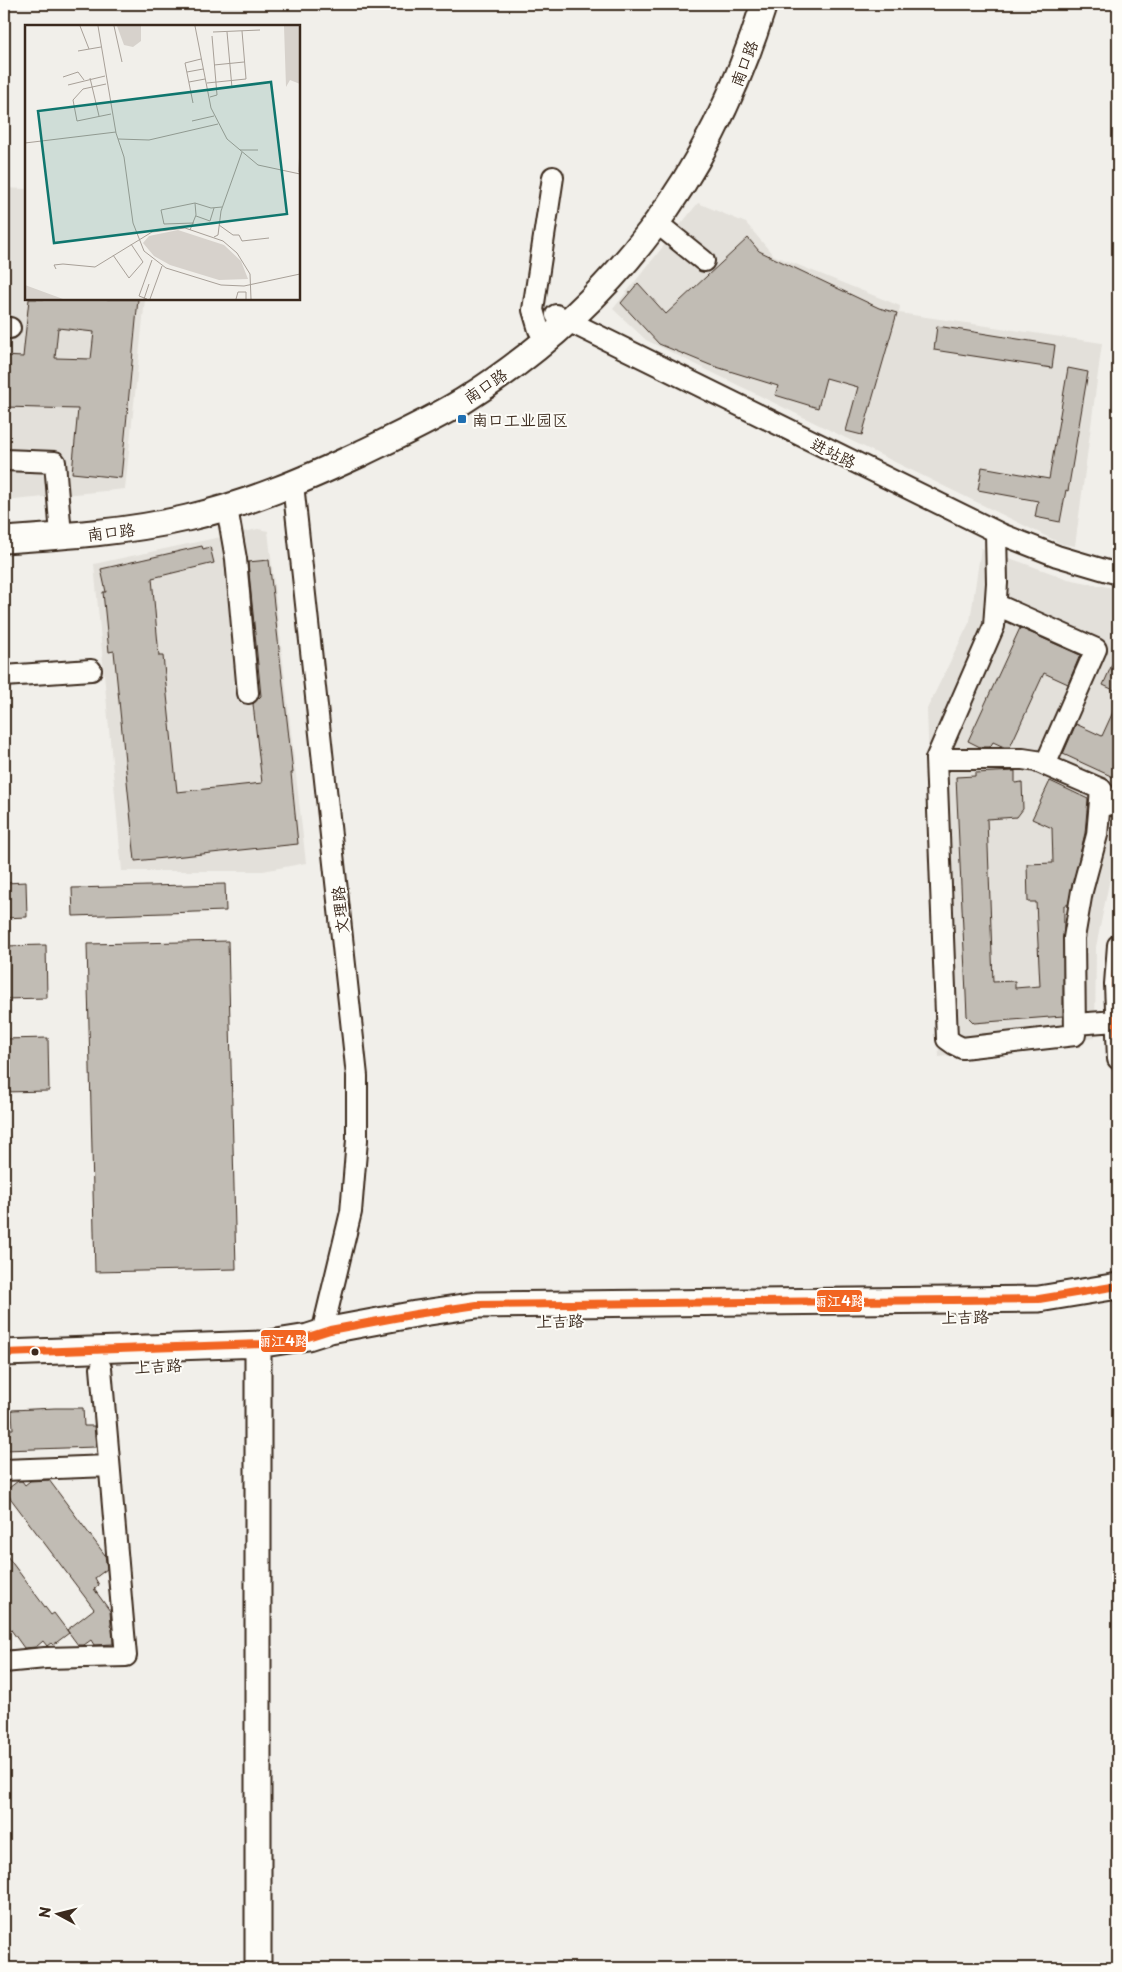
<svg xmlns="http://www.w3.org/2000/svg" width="1122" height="1972" viewBox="0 0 1122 1972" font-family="'Playpen Sans','LXGW WenKai TC',sans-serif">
  <rect width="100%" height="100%" fill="#f1efea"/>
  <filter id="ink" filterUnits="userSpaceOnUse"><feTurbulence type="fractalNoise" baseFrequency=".02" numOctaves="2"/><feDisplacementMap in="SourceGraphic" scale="10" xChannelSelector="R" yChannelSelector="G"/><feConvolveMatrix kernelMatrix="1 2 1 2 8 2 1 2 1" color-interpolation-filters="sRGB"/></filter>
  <g filter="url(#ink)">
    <path fill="#e3e0da" d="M4 188 26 189V299H145L125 489 4 501Z
      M698 203 746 223 773 255 900 306 899 313 1102 343 1075 546 1062 544 646 340 613 309Z
      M258 529 268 531 306 863 263 871H122L94 564Z
      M981 548 1068 579 1118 589V854L1112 868 1096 947 1095 1038 939 1057 927 709 970 621Z"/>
    <path fill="#c1bcb4" stroke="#3b2a1e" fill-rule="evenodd" d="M748 238 759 251 879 308 897 313 862 435 846 431 858 387 826 378 818 408 775 395 778 386 710 365 659 344 621 303 638 283 666 314Z
      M29 299H138L121 478 72 473 78 409 4 407V356L23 357ZM58 328 94 332 91 359 55 358Z
      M937 326 1055 345 1052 368 934 350Z
      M1068 368 1088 372 1068 491 1066 490 1060 522 1035 517 1038 501 978 490 982 467 1049 479Z
      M202 546 203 549 210 547 214 563 152 578 159 656H163L177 792 262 783 253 704 261 696 248 562 269 560 293 773H291L298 844 135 861 114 651 109 652 103 592H106L101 569Z
      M1020 628 1080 655 1068 684 1044 673 1010 747H1004L993 742 990 747H980L968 741Z
      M1118 651V692L1103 685Z
      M1118 701V765L1113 777 1063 754 1076 724 1102 736Z
      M1015 771V783L1022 782 1023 809 1017 817 987 819 993 982 1015 981V988L1040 986 1036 902H1028L1027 864 1053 863 1052 828 1032 819 1050 781 1088 799 1085 833 1068 905H1064L1063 1016 974 1023 967 1016 956 777 975 776V773Z
      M26 882 27 917 4 918V883Z
      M225 884 226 911 73 916 72 888Z
      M228 941 236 1269 95 1272 87 944Z
      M46 945 47 998 4 999V946Z
      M48 1038 49 1091 4 1092V1039Z
      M55 1408H83L84 1426H94L96 1447 4 1450V1429H13L12 1410Z
      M49 1480 105 1555 107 1569 95 1578 99 1585 94 1589 110 1611 111 1624 110 1626 112 1628 113 1644 94 1645 91 1640 84 1645H78L67 1630 94 1609 5 1491 18 1481H22L25 1485 30 1481Z
      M4 1552 51 1615 54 1613 69 1633 53 1645 51 1643 47 1646 43 1641 36 1647 24 1648 4 1620Z"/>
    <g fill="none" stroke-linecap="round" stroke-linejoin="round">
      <g stroke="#3b2a1e" stroke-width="24">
        <path id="minor" d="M657 223 704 261
          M556 315 1001 534 1057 556 1118 574
          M4 328H10
          M539 330 533 310 553 177
          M4 460 55 462 60 523
          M293 484 357 1076V1140L351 1212 322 1333
          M227 508 236 559 248 693
          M996 532 997 583 994 626 936 759 947 1039 954 1044 962 1048 1075 1035 1074 938 1082 891 1097 835 1101 789
          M997 605 1096 649 1045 765
          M4 676 91 670
          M936 759H1023L1036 761 1101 789 1112 804 1118 807
          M1118 945 1115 984 1118 1059
          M1075 1024 1116 1021
          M4 1470 109 1466
          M4 1662 45 1658 126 1656 101 1368"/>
      </g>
      <g stroke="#3b2a1e" stroke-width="29">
        <path id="major" d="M4 540C66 536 127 532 187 518 248 504 304 480 360 454 395 437 430 421 463 401 615 305 711 175 764 4
          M4 1353 264 1344 308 1337 330 1330 416 1314 477 1305 1039 1299 1118 1286
          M258 1968V1344"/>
      </g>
      <use href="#minor" stroke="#fdfcf7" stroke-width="20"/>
      <use href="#major" stroke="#fdfcf7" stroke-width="25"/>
      <g stroke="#fdfcf7" stroke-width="11">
        <path id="bus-1" d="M1118 945 1115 984 1118 1059
          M4 1353 264 1344 308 1337 330 1330 416 1314 477 1305 1039 1299 1118 1286"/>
      </g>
      <use href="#bus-1" stroke="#f26522" stroke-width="8"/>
    </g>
  </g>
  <rect fill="#1f6fb2" stroke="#fdfcf7" stroke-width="2" x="457" y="414" width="10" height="10" rx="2.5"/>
  <circle fill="#3b2a1e" stroke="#fdfcf7" stroke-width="2" cx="35" cy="1352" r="4.5"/>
  <g text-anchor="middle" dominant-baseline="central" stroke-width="4" stroke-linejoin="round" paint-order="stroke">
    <g font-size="16" fill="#3b2a1e" stroke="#fdfcf7">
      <text transform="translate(743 63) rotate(-69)">南口路</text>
      <text transform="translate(485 385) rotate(-34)">南口路</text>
      <text transform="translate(834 452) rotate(26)">进站路</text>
      <text transform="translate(111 531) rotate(-7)">南口路</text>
      <text transform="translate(339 910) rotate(-96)">文理路</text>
      <text transform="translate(965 1316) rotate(-1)">上吉路</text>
      <text transform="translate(560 1320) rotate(-1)">上吉路</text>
      <text transform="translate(158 1365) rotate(-3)">上吉路</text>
    </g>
    <g font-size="16" fill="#3b2a1e" stroke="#fdfcf7" text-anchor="start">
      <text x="472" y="419">南口工业园区</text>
    </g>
  </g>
  <g transform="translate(25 25)">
    <rect width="275" height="275" fill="#f1efea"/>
    <path d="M92 1H116V16L108 22 99 20ZM259 1H275V59L265 55 261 62ZM153 205 199 220 216 236 223 254 194 255 145 240 129 231 118 218 124 211ZM0 260 38 274H0Z" fill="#d7d2cc"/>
    <path fill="none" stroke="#a8a098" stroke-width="1" d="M55 1 64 24M73 1 91 108 99 132 108 198 119 226 141 243 196 260 219 261 275 249M89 1 97 37M170 1 186 83 202 114 233 140 275 149M188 7 235 5M202 7 207 63M53 26 76 22M189 40 219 37M162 47 178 44M38 52 53 47 59 55M65 53 74 91M164 57 180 54M182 58 221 54 217 6M81 59 58 64 48 75 52 96 86 89M43 60 80 51M185 72 192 70 187 11M168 78 160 38 176 34M167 96 189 91M93 114 124 115 193 99M0 118 91 107M215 125H233M274 147 275 119M171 191 185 196 189 183M169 198 139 199 136 185 170 178 186 183 197 182M194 200 208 210H214L217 216 244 213M165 205 171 190 170 178M189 212 193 210 196 186 217 127M88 230 104 253 118 237 106 219M31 244 29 240 38 239 70 242 127 207 160 203 198 216 212 228 225 249 226 274M119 274 124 259M122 274 114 271 127 235M125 274 137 241M211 274 213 267H221V274"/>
    <path fill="#0f766e" fill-opacity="0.15" stroke="#0f766e" stroke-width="2.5" d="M246 57 262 189 29 218 13 86Z"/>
    <rect width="275" height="275" fill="none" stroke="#3b2a1e" stroke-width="2.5"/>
  </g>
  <g stroke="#fdfcf7" stroke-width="2">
    <rect x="816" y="1289" width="47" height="24" rx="5" fill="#f26522"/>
    <rect x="260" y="1329" width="47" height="24" rx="5" fill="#f26522"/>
  </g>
  <g font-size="14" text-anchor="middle" font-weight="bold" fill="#fff">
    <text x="839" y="1306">丽江4路</text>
    <text x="283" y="1346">丽江4路</text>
  </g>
  <rect width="1122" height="1972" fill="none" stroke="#fdfcf7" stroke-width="20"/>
  <rect x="10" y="10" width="1102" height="1952" fill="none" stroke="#3b2a1e" stroke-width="2" filter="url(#ink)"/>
  <g transform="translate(58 1914) rotate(277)" stroke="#fdfcf7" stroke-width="4" paint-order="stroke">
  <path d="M0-4L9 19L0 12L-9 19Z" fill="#3b2a1e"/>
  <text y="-8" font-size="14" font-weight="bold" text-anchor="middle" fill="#3b2a1e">N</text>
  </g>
</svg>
